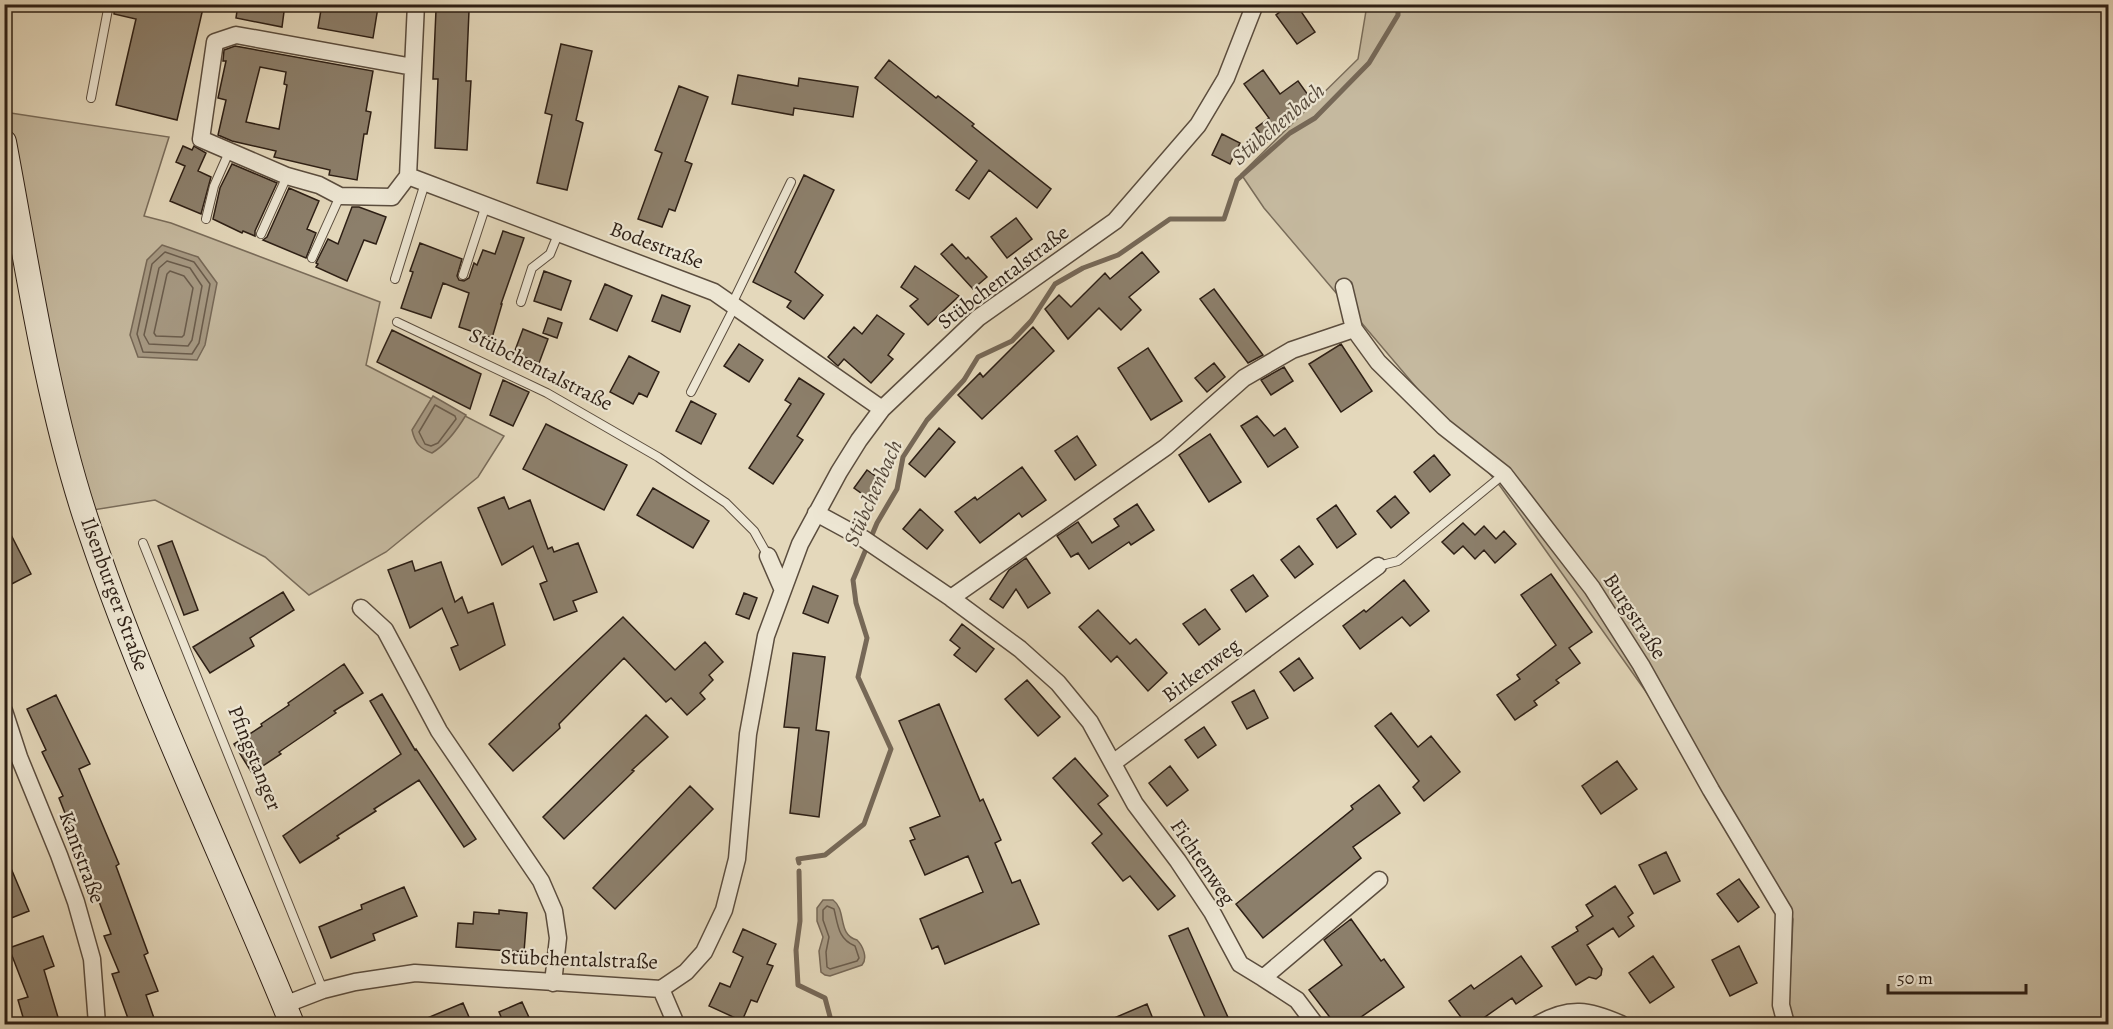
<svg xmlns="http://www.w3.org/2000/svg" width="2113" height="1029" viewBox="0 0 2113 1029" font-family="Alegreya,serif">
  <rect width="100%" height="100%" fill="#e4d8bb"/>
  <filter id="stains"><feTurbulence type="fractalNoise" baseFrequency=".00333" numOctaves="4"/><feColorMatrix values="0 0 0 0 .2 0 0 0 0 .09 0 0 0 0 .02 0 0 0 .5 -.17"/></filter>
  <radialGradient id="worn" r=".72"><stop offset=".6" stop-color="#630" stop-opacity="0"/><stop offset="1" stop-color="#630" stop-opacity=".3"/></radialGradient>
  <path fill="#c5b99f" stroke="#796c5a" stroke-width="1.5" d="M1367 5H2108V1024H1795L1789 1005 1793 919 1788 906 1749 837 1500 486 1264 208 1241 174 1358 59Z
    M4 112 169 137 144 216 171 223 380 302 366 365 504 436 478 477 386 552 309 595 265 557 155 500 93 510 40 304 5 126Z"/>
  <path fill="#a69983" stroke="#766857" stroke-width="1.5" d="M162 245 198 257 217 283 205 345 197 360 138 357 130 335 147 260Z
    M433 396 466 415C457 430 447 444 432 453 420 449 415 443 412 430Z
    M823 900H833C847 910 837 935 857 940 863 946 868 958 862 965L830 976 825 975 821 972 819 951 823 937 817 921V908Z"/>
  <g fill="none" stroke-linecap="round" stroke-linejoin="round">
    <path stroke="#6a5c4c" stroke-width="1.5" d="M165 252 194 262 210 284 199 343 192 354 143 352 137 334 152 264Z
      M167 261 190 268 202 286 192 340 188 346 149 344 144 335 159 268Z
      M170 271 184 276 193 288 184 335 182 337 156 336 154 333 167 274Z
      M435 405 455 416 456 419 438 443 431 446 425 444 419 432Z
      M827 906 834 909C838 925 838 939 855 946L859 958 857 961 830 969 827 967 826 952 829 937 823 920V910Z"/>
    <path stroke="#766857" stroke-width="5" d="M799 863 798 859 825 855 864 824 891 749 858 677 867 638 856 603 853 580 877 523 897 489 903 457 927 420 964 380 978 357 1012 341 1031 321 1055 284 1083 268 1118 255 1170 219H1224L1237 180 1290 133 1315 118 1369 63 1398 15V4
      M799 871 800 921 796 950 798 985 825 998 832 1024"/>
  </g>
  <path fill="#8c7f6b" stroke="#2d1f15" stroke-width="1.5" fill-rule="evenodd" d="M115 4H204L177 120 116 105 136 19 114 14Z
    M238 4H285L282 27 236 18Z
    M322 4H363L378 7 373 38 318 28Z
    M1290 4H1296L1315 32 1297 44 1276 15Z
    M436 10 469 11 466 81H471L467 150 435 148 438 79H433Z
    M561 44 592 51 576 120 583 123 567 190 537 183 552 115 545 113Z
    M235 46 373 71 366 111 371 112 367 134H364L357 180 329 175 330 170 274 157 276 151 232 141 218 135 226 100 218 98 226 61H223L224 50ZM260 67 286 72 284 84 287 85 279 129 246 122Z
    M889 60 936 98 938 96 974 124 972 126 1051 189 1037 208 989 170 969 199 956 190 977 161 875 78Z
    M1263 70 1280 94 1298 81 1311 99 1277 125 1281 131 1267 142 1256 128 1269 118 1244 84Z
    M738 75 798 86 799 78 858 87 853 117 794 108 793 115 732 104Z
    M679 86 708 97 685 161 692 164 675 211 669 209 662 227 638 219 662 153 655 150Z
    M1222 134 1240 143 1230 164 1212 155Z
    M183 146 192 150 194 146 206 153 198 171 211 177 201 214 170 201 185 166 176 162Z
    M232 164 277 183 255 231V236L243 231 242 233 213 219 220 188Z
    M804 175 834 190 795 272 823 295 804 319 787 307 791 301 753 282Z
    M289 188 319 201 307 229 316 233 306 258 263 240 267 237Z
    M352 207H359L386 217 376 244 364 240 347 281 316 267 318 264 316 263 328 239 338 244Z
    M1016 218 1032 239 1007 258 991 237Z
    M503 231 524 238 501 304H502L492 338 459 327 469 293 443 283 431 318 401 308 413 272 410 271 420 243 462 259 457 276 459 280 464 281 469 278 474 263 477 265 483 250 495 254Z
    M952 244 966 259 968 257 987 277 973 289 941 254Z
    M1142 252 1159 272 1129 297 1141 310 1121 330 1099 308 1068 339 1045 309 1059 295 1071 307 1105 273 1110 279Z
    M915 266 959 296 928 325 910 306 918 299 901 287Z
    M544 271 571 281 561 310 534 301Z
    M605 284 632 296 617 331 590 319Z
    M1214 289 1263 355 1248 363 1200 299Z
    M662 295 690 306 680 332 652 321Z
    M877 315 904 334 888 355 893 359 871 383 844 359 838 366 828 357 854 327 862 334Z
    M548 318 562 323 557 338 543 333Z
    M1033 327 1054 351 982 419 958 395 980 373 983 377Z
    M523 329 548 339 539 363 514 353Z
    M392 330 481 374 470 409 377 362Z
    M739 344 763 360 749 382 724 366Z
    M1341 344 1372 391 1341 412 1309 364Z
    M1148 348 1182 401 1151 420 1118 368Z
    M629 356 659 372 647 397 639 393 633 404 610 392Z
    M1214 363 1225 377 1207 392 1195 378Z
    M1284 367 1293 381 1271 395 1261 380Z
    M799 378 824 394 797 436 803 440 773 484 749 468 791 404 785 400Z
    M503 380 529 392 513 426 490 415Z
    M691 401 716 414 701 444 676 431Z
    M1257 416 1274 436 1285 428 1298 447 1268 467 1241 426Z
    M546 424 627 465 604 510 523 469Z
    M939 428 955 442 925 477 909 464Z
    M1210 434 1241 482 1209 502 1179 455Z
    M1077 436 1096 465 1075 480 1055 451Z
    M1434 455 1450 475 1430 492 1414 472Z
    M1022 467 1046 500 1022 517 1019 513 980 543 955 512 975 497 977 500Z
    M867 470 881 480 868 498 854 488Z
    M653 488 709 521 693 548 637 515Z
    M1395 496 1409 513 1391 528 1377 511Z
    M504 497 509 509 530 500 548 549 552 547 554 552 578 543 597 592 573 601 577 611 554 620 540 584 547 581 533 546 502 565 478 508Z
    M1137 504 1154 530 1131 545 1129 542 1089 569 1078 553 1071 557 1057 536 1078 522 1092 543 1119 526 1114 519Z
    M1336 505 1356 534 1337 548 1317 519Z
    M920 509 943 530 927 549 903 529Z
    M4 521 31 574 4 588Z
    M1463 523 1475 535 1484 526 1496 539 1504 531 1516 544 1495 563 1484 550 1475 559 1463 546 1454 554 1442 542Z
    M172 541 198 610 184 615 158 546Z
    M1299 546 1313 564 1295 578 1281 560Z
    M1026 558 1050 593 1028 608 1016 589 1003 608 990 599 1009 570Z
    M412 561 415 571 441 562 455 602 462 597 468 613 493 603 505 645 460 670 451 648 458 645 442 608 410 628 388 570Z
    M1551 574 1592 632 1569 648 1580 663 1556 680 1559 683 1534 701 1537 705 1515 720 1497 695 1520 679 1517 675 1556 645 1521 595Z
    M1253 575 1268 596 1246 612 1231 590Z
    M1404 580 1429 611 1410 626 1402 617 1360 649 1343 626 1364 610 1366 612Z
    M813 586 838 596 828 623 803 613Z
    M283 592 294 610 250 638 254 646 210 673 193 647Z
    M744 593 757 598 749 619 736 614Z
    M1205 609 1220 629 1199 645 1183 624Z
    M1098 610 1130 644 1136 639 1167 673 1148 691 1117 656 1111 662 1079 627Z
    M623 617 675 670 705 642 723 662 709 675 713 680 700 693 705 699 687 715 671 698 666 702 624 658 559 724 560 728 513 771 489 744Z
    M962 624 994 649 976 672 954 655 960 648 950 640Z
    M793 653 825 657 816 730 829 732 819 817 790 813 799 728 784 727Z
    M1299 658 1313 678 1294 691 1280 672Z
    M344 664 363 693 334 711 336 713 279 752 281 754 252 773 234 744 262 726 261 724 289 705 288 703Z
    M1027 680 1060 717 1038 736 1005 699Z
    M1254 690 1268 718 1247 729 1232 702Z
    M382 694 415 750 416 749 476 839 464 847 419 780 374 809 376 811 337 836 339 838 300 863 283 836 401 754 370 701Z
    M56 695 90 764 79 769 119 864 116 866 148 953 144 955 158 991 146 995 156 1024H130L112 974 119 972 104 936 111 934 97 896H98L59 798 63 796 42 752 46 750 27 709Z
    M939 704 980 801 983 799 1001 840 995 843 1012 883 1020 880 1039 924 945 964 938 946 932 949 920 919 983 892 968 856 925 875 910 841 915 839 910 828 940 816 899 721Z
    M1391 713 1418 747 1431 736 1460 772 1424 801 1413 787 1419 781 1375 726Z
    M646 715 668 737 632 770 634 771 564 839 543 817Z
    M1204 727 1216 745 1198 758 1185 740Z
    M1075 758 1108 796 1098 804 1175 896 1158 910 1130 876 1123 881 1092 843 1102 834 1053 778Z
    M1617 761 1637 789 1601 814 1582 786Z
    M1170 766 1188 790 1167 806 1149 783Z
    M1379 785 1400 813 1353 847 1361 858 1263 938 1236 904 1353 809 1351 806Z
    M690 786 713 809 615 909 593 888Z
    M1666 852 1680 881 1654 894 1639 865Z
    M5 854 29 911 4 921V854Z
    M1739 879 1759 907 1738 922 1717 894Z
    M1615 886 1633 913 1628 917 1634 926 1619 937 1613 928 1587 945 1602 969 1601 975 1596 979 1589 977 1576 985 1552 947 1578 931 1576 927 1593 916 1586 905Z
    M404 887 417 916 373 934 375 940 331 958 319 927 362 909 361 905Z
    M499 910 527 913 524 952 456 947 458 923 473 924 474 912 499 914Z
    M1351 919 1381 961 1384 959 1404 987 1351 1024H1335L1309 990 1342 965 1324 940Z
    M1188 928 1231 1024H1208L1169 936Z
    M743 929 776 944 767 964 773 966 757 1002 751 1000 742 1021 709 1006 720 983 730 987 743 957 733 952Z
    M43 936 54 966 44 970 60 1024H25L18 1000 28 997 9 948Z
    M1739 946 1757 983 1730 996 1712 960Z
    M1521 956 1542 986 1516 1004 1512 998 1475 1024H1466L1449 1001 1471 985 1474 989Z
    M1653 956 1674 987 1650 1003 1629 973Z
    M522 1002 532 1024H504L499 1012Z
    M463 1003 472 1024H413Z
    M1147 1004 1155 1024H1100Z"/>
  <g fill="none" stroke-linecap="round" stroke-linejoin="round">
    <g stroke="#5b4d3e" stroke-width="10">
      <path id="lane" d="M91 98 109 4
        M206 219 214 186 229 152
        M261 234 287 176
        M312 258 340 196
        M463 275 486 205
        M395 279 425 183
        M521 302 532 268 550 254 559 232
        M732 304 791 182
        M397 322 547 393 658 457 726 503 754 531 768 556
        M691 392 735 306
        M143 543 323 990
        M1378 566 1398 561 1504 474"/>
    </g>
    <g stroke="#5b4d3e" stroke-width="19">
      <path id="street" d="M416 4 408 176 714 292 882 409
        M408 176 392 197 340 196 319 185 287 176 201 139 215 42 236 35 413 67
        M1344 287 1354 329 1378 362 1444 427 1504 474 1592 588 1641 665 1711 790 1784 912 1781 1005 1786 1024
        M816 513 864 539 951 598 1020 649 1058 683 1090 722 1135 804 1178 861 1212 912 1240 964 1263 978 1379 880
        M768 556 782 588
        M951 598 1166 447 1244 378 1292 350 1354 329
        M361 608 385 630 439 731 541 881 554 911 558 938 553 983
        M4 711 19 757 59 855 76 902 92 959 97 1024
        M1113 763 1378 566
        M1263 978 1297 1000 1315 1024
        M661 989 676 1024
        M284 1005 323 990 355 982 415 973 661 989 686 972 704 952 724 910 737 859 748 734 766 636 800 544 839 472 859 440 882 409 978 318 1115 221 1198 125 1226 78 1255 4
        M1538 1024C1570 1006 1589 1010 1621 1024"/>
    </g>
    <g stroke="#2d1f15" stroke-width="26">
      <path id="secondary" d="M4 142C27 264 46 395 84 513 141 688 223 854 292 1024"/>
    </g>
    <use href="#lane" stroke="#ede6d3" stroke-width="8"/>
    <use href="#street" stroke="#ede6d3" stroke-width="16"/>
    <use href="#secondary" stroke="#ede6d3" stroke-width="24"/>
  </g>
  <g text-anchor="middle" dominant-baseline="central" stroke-width="4.5" stroke-linejoin="round" paint-order="stroke">
    <g font-size="21" fill="#2d1f15" stroke="#ede6d3">
      <text transform="translate(657 245) rotate(21)">Bodestraße</text>
      <text transform="translate(1003 277) rotate(-37)">Stübchentalstraße</text>
      <text transform="translate(541 369) rotate(27)">Stübchentalstraße</text>
      <text transform="translate(115 594) rotate(70)">Ilsenburger Straße</text>
      <text transform="translate(1635 616) rotate(57)">Burgstraße</text>
      <text transform="translate(1201 670) rotate(-37)">Birkenweg</text>
      <text transform="translate(255 758) rotate(68)">Pfingstanger</text>
      <text transform="translate(82 857) rotate(70)">Kantstraße</text>
      <text transform="translate(1203 862) rotate(56)">Fichtenweg</text>
      <text transform="translate(579 959) rotate(2)">Stübchentalstraße</text>
    </g>
    <g font-size="22" font-style="italic" fill="#574a3c" stroke="#ede6d3">
      <text transform="translate(1278 124) rotate(-40)">Stübchenbach</text>
      <text transform="translate(873 493) rotate(-66)">Stübchenbach</text>
    </g>
  </g>
  <rect width="2113" height="1029" fill="none" stroke="#e4d8bb" stroke-width="24"/>
  <rect x="6" y="6" width="2101" height="1017" fill="none" stroke="#2d1f15" stroke-width="3"/>
  <rect x="12" y="12" width="2089" height="1005" fill="none" stroke="#2d1f15" stroke-width="1.5"/>
  <path d="M1888 984v9h138v-9" fill="none" stroke="#2d1f15" stroke-width="3"/>
  <text x="1897" y="984" font-size="18" fill="#2d1f15" stroke="#ede6d3" stroke-width="4.5" paint-order="stroke">50 m</text>
  <rect width="100%" height="100%" filter="url(#stains)"/>
  <rect width="100%" height="100%" fill="url(#worn)"/>
</svg>
